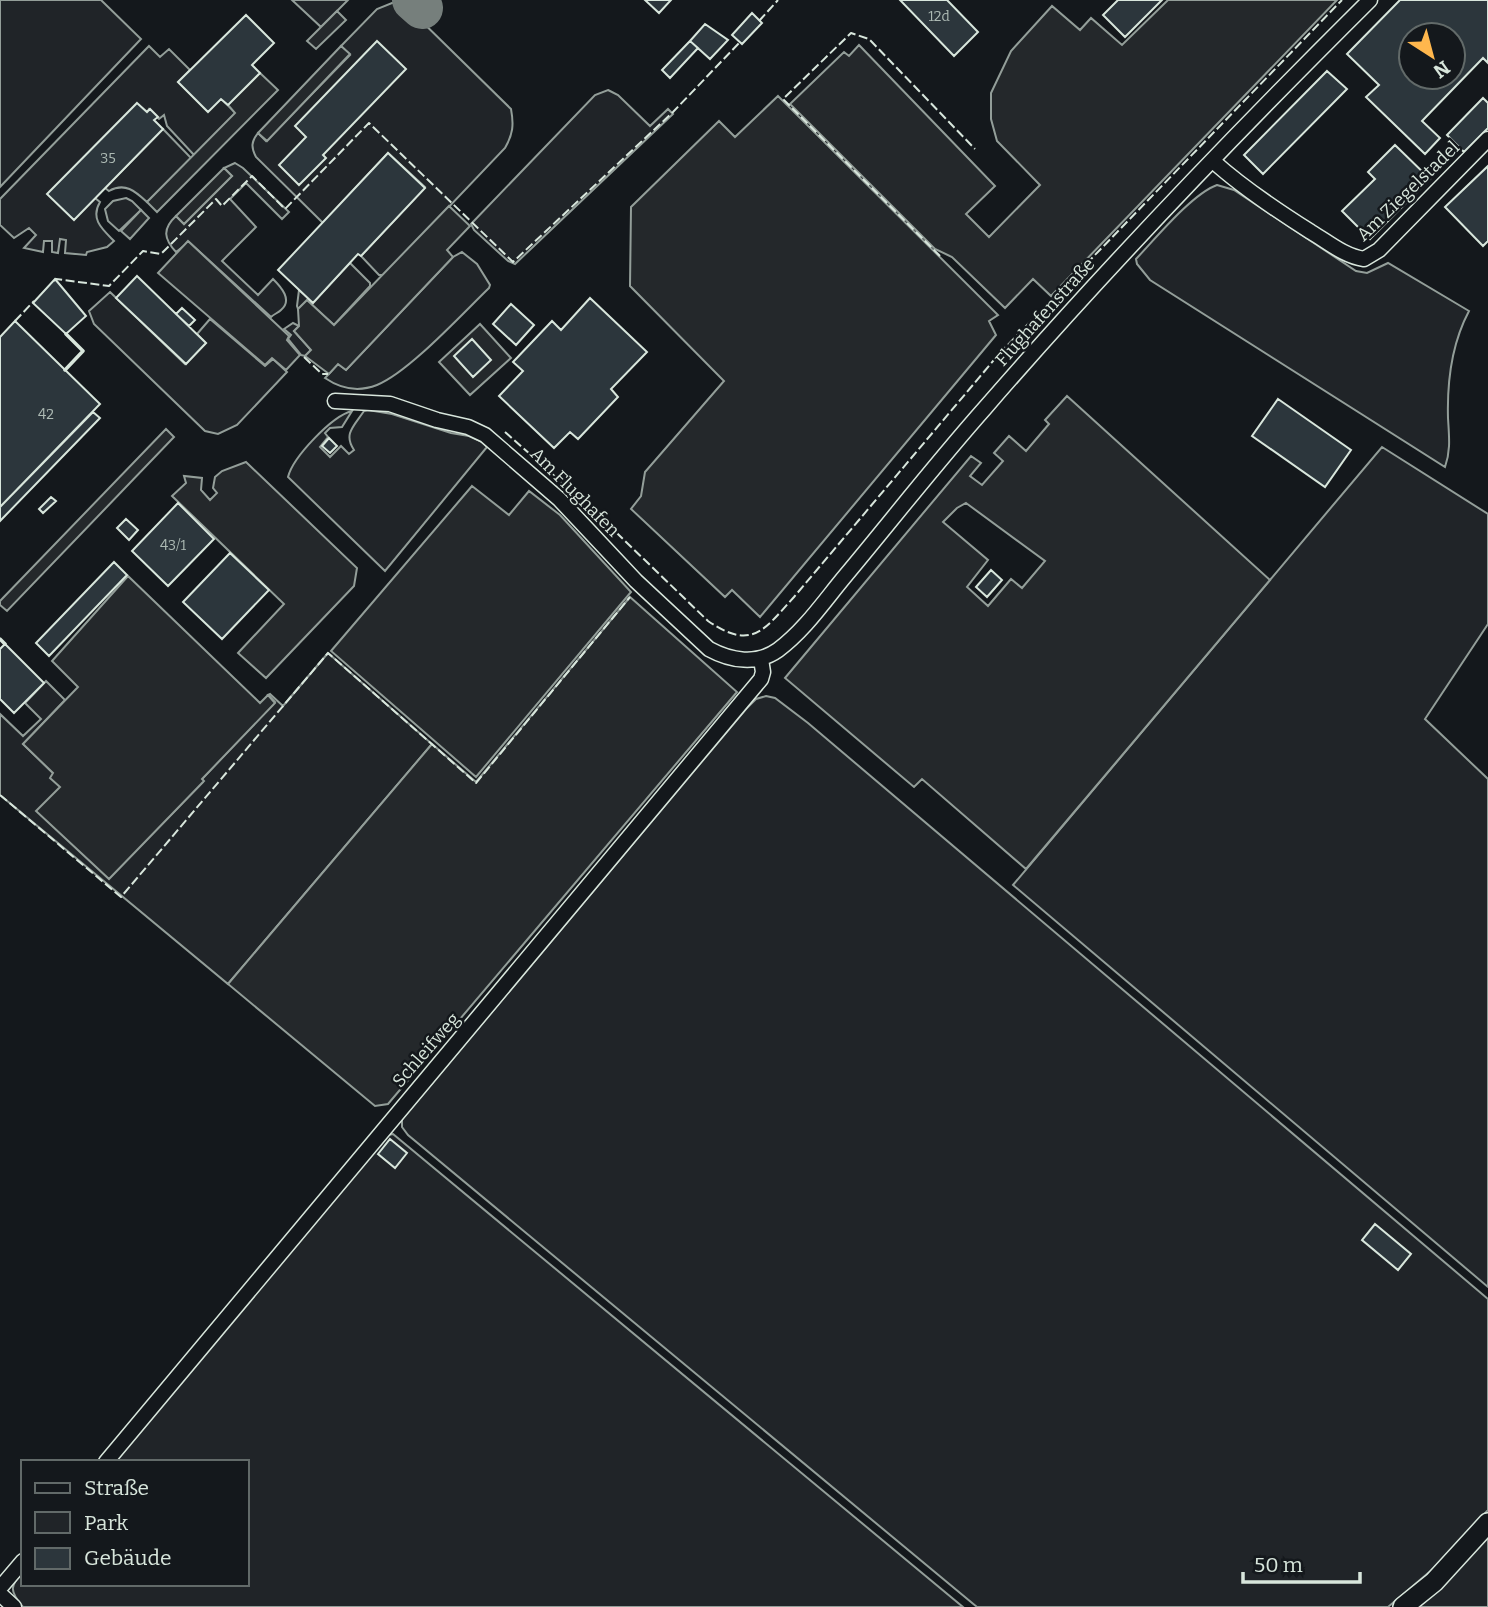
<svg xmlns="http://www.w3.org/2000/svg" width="1488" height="1607" viewBox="0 0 1488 1607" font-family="Bitter,serif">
  <rect width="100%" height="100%" fill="#14181c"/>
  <path fill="#202428" stroke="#939e99" stroke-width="2" d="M0 0H101L141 39 0 187Z
    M292 0H348L321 27Z
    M392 3H403L511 109C514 125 513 134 505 148L384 275H379L361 256 425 187 388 153 323 223 256 157C251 147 251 142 258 133L266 141 350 55 341 46 377 9Z
    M149 46 160 57 169 49 190 70 178 82 207 111 221 99 236 113 194 155 167 126 164 115 159 119 149 109 95 198 100 202C90 219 102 229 114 241L107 247 87 252 86 255 65 253 66 240 60 239 58 253 52 252V241H44L43 252 24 248 36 235 29 228 14 238 0 225V199Z
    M608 90 618 95 650 126 668 109 673 114 515 264 508 261 474 230 471 224 595 95Z
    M163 129 191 158 147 202C135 191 125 182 109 191L105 188Z
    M235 163 243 168 289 212 282 219 246 183 230 199 256 227 222 261 258 295 273 279C281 287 293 300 281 310 278 313 274 314 271 317L189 242 176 252C164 239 162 229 176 216L184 224 232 176 224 168Z
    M1217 185 1234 190 1356 271 1367 273 1388 263 1469 311C1452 343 1447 382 1448 418 1449 436 1451 450 1445 467L1150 280 1137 264 1136 259C1156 238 1192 194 1217 185Z
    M126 198 132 201 141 210 119 231 108 221 105 209 113 201Z
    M462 252 477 264 490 285 489 288C462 314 409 372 377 385 359 392 341 389 325 378L338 364 346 370 453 257Z
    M350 263 370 283V286L334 325 307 301 298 309 297 306 299 290 313 302Z
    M110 292 185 364 206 343 197 334 210 319 265 366 273 359 287 372 237 425 218 434 205 431 94 324 89 311Z
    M293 323 299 326 294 331 311 350 305 356 301 355 288 339 291 335 284 329Z
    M368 410 392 414 451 433 469 436 482 442 487 447 385 571 288 477C293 457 332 416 352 411L342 427 330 428 325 433 328 437 320 447 330 457 341 446 349 454 354 450C343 434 354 426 364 411Z
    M1382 447 1488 514V624L1425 719 1488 779V1287L1013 885Z
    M328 653 432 744 228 984 0 795V714L23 736 41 719 25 703 46 681 65 700 23 744 54 774 109 878 203 782 202 779 275 702 268 695 270 694 283 706Z
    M766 696 775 698 808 723 1488 1299V1510L1440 1563 1388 1607H977L408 1135 402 1127V1119L746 709 756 699Z
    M393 1134 963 1607H23C9 1591 10 1586 23 1570V1584H247V1462H113L388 1135Z
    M1488 1535V1607H1415Z"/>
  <path fill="#24282b" stroke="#939e99" stroke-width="2" fill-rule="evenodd" d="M1168 0H1337L1051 296 1033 279 1005 308 952 257 935 249 790 104 844 52 849 56 859 45 995 186 966 214 989 237 1040 185 997 141 991 119V93L1011 51 1052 6 1080 30 1091 18 1122 45Z
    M337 11 346 20 316 49 307 41Z
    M341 46 350 54 267 141 258 133Z
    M260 73 278 90 157 212 147 202 235 113 228 105Z
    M778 96 998 315 989 321 996 335 760 617 732 590 725 597 631 509 641 496 645 472 724 381 630 286 631 207 719 121 735 137Z
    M224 168 232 176 184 224 176 216Z
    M449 206 470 226 447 250 453 257 346 370 338 364 329 374 305 356 311 350 294 331 299 326 298 309 307 300 334 325Z
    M141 210 149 218 130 239 121 231Z
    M188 241 289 336 287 340 300 355 286 370 272 358 265 365 158 273Z
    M480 324 511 358 470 395 439 362Z
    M1067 396 1270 580 1026 869 922 779 914 787 785 678 971 456 981 463 970 476 982 485 1003 461 994 453 1009 436 1026 451 1049 424 1045 420ZM966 503 1045 561 1022 588 1011 579 988 606 967 587 988 560 943 522 957 508Z
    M166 429 174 437 7 611 0 605V601Z
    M246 462 357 568 354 586 266 678 238 653 284 604 172 496 186 483 184 476 202 478 201 490 210 500 217 493 213 488 215 477 222 471Z
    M472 486 509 515 529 491 560 515 631 592 476 777 331 651Z
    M128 576 260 703 268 695 275 703 202 779 204 781 109 879 36 811 60 787 50 778 53 773 23 744 78 687 52 661Z
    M630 597 737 692 388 1104 375 1106 228 984 432 744 476 782Z"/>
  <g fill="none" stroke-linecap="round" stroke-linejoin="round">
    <path stroke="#767f7c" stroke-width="42" d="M413 0 422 8"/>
  </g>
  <path fill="#2c363c" stroke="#d8e6dc" stroke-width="2" fill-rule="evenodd" d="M645 0H671L659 13Z
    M900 0H947L978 32 954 56Z
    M1118 0H1162L1125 37 1103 15Z
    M1400 0H1488V63L1483 58 1422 121 1440 138 1425 154 1366 97 1379 85 1347 54ZM1411 35H1453V77H1411Z
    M752 13 762 23 742 44 732 35Z
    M246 15 274 43 252 65 260 73 228 105 221 99 208 112 178 82Z
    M705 24 728 40 710 59 690 41Z
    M377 41 406 69 323 155 326 158 299 185 279 165 306 137 295 126Z
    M690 41 698 48 670 78 662 70Z
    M1327 71 1347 89 1263 174 1244 155Z
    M1483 98 1488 103V128L1464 152 1447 135Z
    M137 103 147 112 150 109 158 117 154 120 163 129 74 220 47 194Z
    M1395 145 1430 179 1370 239 1342 211 1375 179 1368 172Z
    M388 153 425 188 361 256 358 254 313 303 278 270Z
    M1488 166V241L1483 246 1445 207Z
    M137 276 206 343 186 364 116 298Z
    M55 279 86 316 66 334 33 303Z
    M590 298 647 352 611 389 618 397 578 439 570 432 554 448 499 396 523 371 513 362 552 321 561 330Z
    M511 304 534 325 516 345 493 324Z
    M182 308 195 320 189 326 176 314Z
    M15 321 100 404 0 507V337Z
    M472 339 491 360 473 377 454 356Z
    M1278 399 1351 450 1325 487 1252 436Z
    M93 412 100 418 0 521V507Z
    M329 438 337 446 330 453 322 446Z
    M51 497 56 501 43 513 39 509Z
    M178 503 214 539 168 586 132 551Z
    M126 519 138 530 129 540 117 528Z
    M230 553 269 590 222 639 183 602Z
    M114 562 127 575 49 656 36 643Z
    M991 570 1002 580 987 597 976 587Z
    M5 644 44 683 14 713 0 699V649Z
    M390 1139 407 1153 395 1168 378 1154Z
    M1375 1224 1411 1254 1398 1270 1362 1240Z"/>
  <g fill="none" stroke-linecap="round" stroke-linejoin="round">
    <g stroke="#d8e6dc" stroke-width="17">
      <path id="street" d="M1213 161C1243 188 1276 210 1311 232 1328 242 1344 256 1364 259L1379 250 1488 139
        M335 401 390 404 437 420 468 427 485 435 559 499 636 581 709 649C731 661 757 665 778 650 805 630 825 600 846 575 892 520 937 462 985 408 1107 267 1237 132 1370 0
        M106 1462 761 679 763 672 761 659
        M0 1588 23 1561
        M0 1594 14 1607"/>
    </g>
    <g stroke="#d8e6dc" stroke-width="22">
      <path id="secondary" d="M1403 1607 1434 1582 1488 1523"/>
    </g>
    <use href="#street" stroke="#14181c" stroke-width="14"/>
    <use href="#secondary" stroke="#14181c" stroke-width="19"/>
    <path stroke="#d8e6dc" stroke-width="2" stroke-dasharray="9 3.5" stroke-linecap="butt" d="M759 21 778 0
      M940 256 783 99 851 33 869 39 975 149
      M54 281 56 279 109 286 143 251 161 254 216 199 222 206 252 176 285 209 369 123 513 262 673 112 740 42
      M15 321 34 301
      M304 357 322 374H328
      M505 432 596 513 708 621C752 651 764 630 794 597L999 354 1342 0
      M0 795 121 897 328 653 476 783 630 597"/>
    <path stroke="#d8e6dc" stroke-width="3.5" d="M65 370 83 351 66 334
      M0 639 5 644"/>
  </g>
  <g text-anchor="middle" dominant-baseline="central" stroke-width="5" stroke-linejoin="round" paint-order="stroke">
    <g font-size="14" fill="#adbab4">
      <text x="939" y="16">12d</text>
      <text x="108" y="158">35</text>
      <text x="46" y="414">42</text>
      <text x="173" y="545">43/1</text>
    </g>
    <g font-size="18" fill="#d8e6dc" stroke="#14181c">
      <text transform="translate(1408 191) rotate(-44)">Am Ziegelstadel</text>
      <text transform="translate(1045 312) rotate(-48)">Flughafenstraße</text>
      <text transform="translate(575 492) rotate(45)">Am Flughafen</text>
      <text transform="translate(426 1050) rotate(-49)">Schleifweg</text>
    </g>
  </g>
  <rect x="21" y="1460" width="228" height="126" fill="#14181c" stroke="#626a69" stroke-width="2"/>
  <rect x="35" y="1483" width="35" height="10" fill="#14181c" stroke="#626a69" stroke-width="2"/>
  <text x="84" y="1495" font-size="21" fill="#d8e6dc">Straße</text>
  <rect x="35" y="1512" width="35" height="21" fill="#202428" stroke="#626a69" stroke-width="2"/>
  <text x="84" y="1530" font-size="21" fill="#d8e6dc">Park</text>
  <rect x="35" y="1548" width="35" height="21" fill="#2c363c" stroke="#626a69" stroke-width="2"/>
  <text x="84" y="1565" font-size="21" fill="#d8e6dc">Gebäude</text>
  <g transform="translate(1432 56) rotate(144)"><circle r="33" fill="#14181c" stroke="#626a69" stroke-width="2"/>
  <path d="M0-5L12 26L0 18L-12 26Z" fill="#ffb74d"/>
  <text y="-10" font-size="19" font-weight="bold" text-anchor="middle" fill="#d8e6dc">N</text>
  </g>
  <path d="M1243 1572v10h117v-10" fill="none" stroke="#d8e6dc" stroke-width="3.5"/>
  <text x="1254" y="1572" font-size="21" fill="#d8e6dc" stroke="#14181c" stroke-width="5" paint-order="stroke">50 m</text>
</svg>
